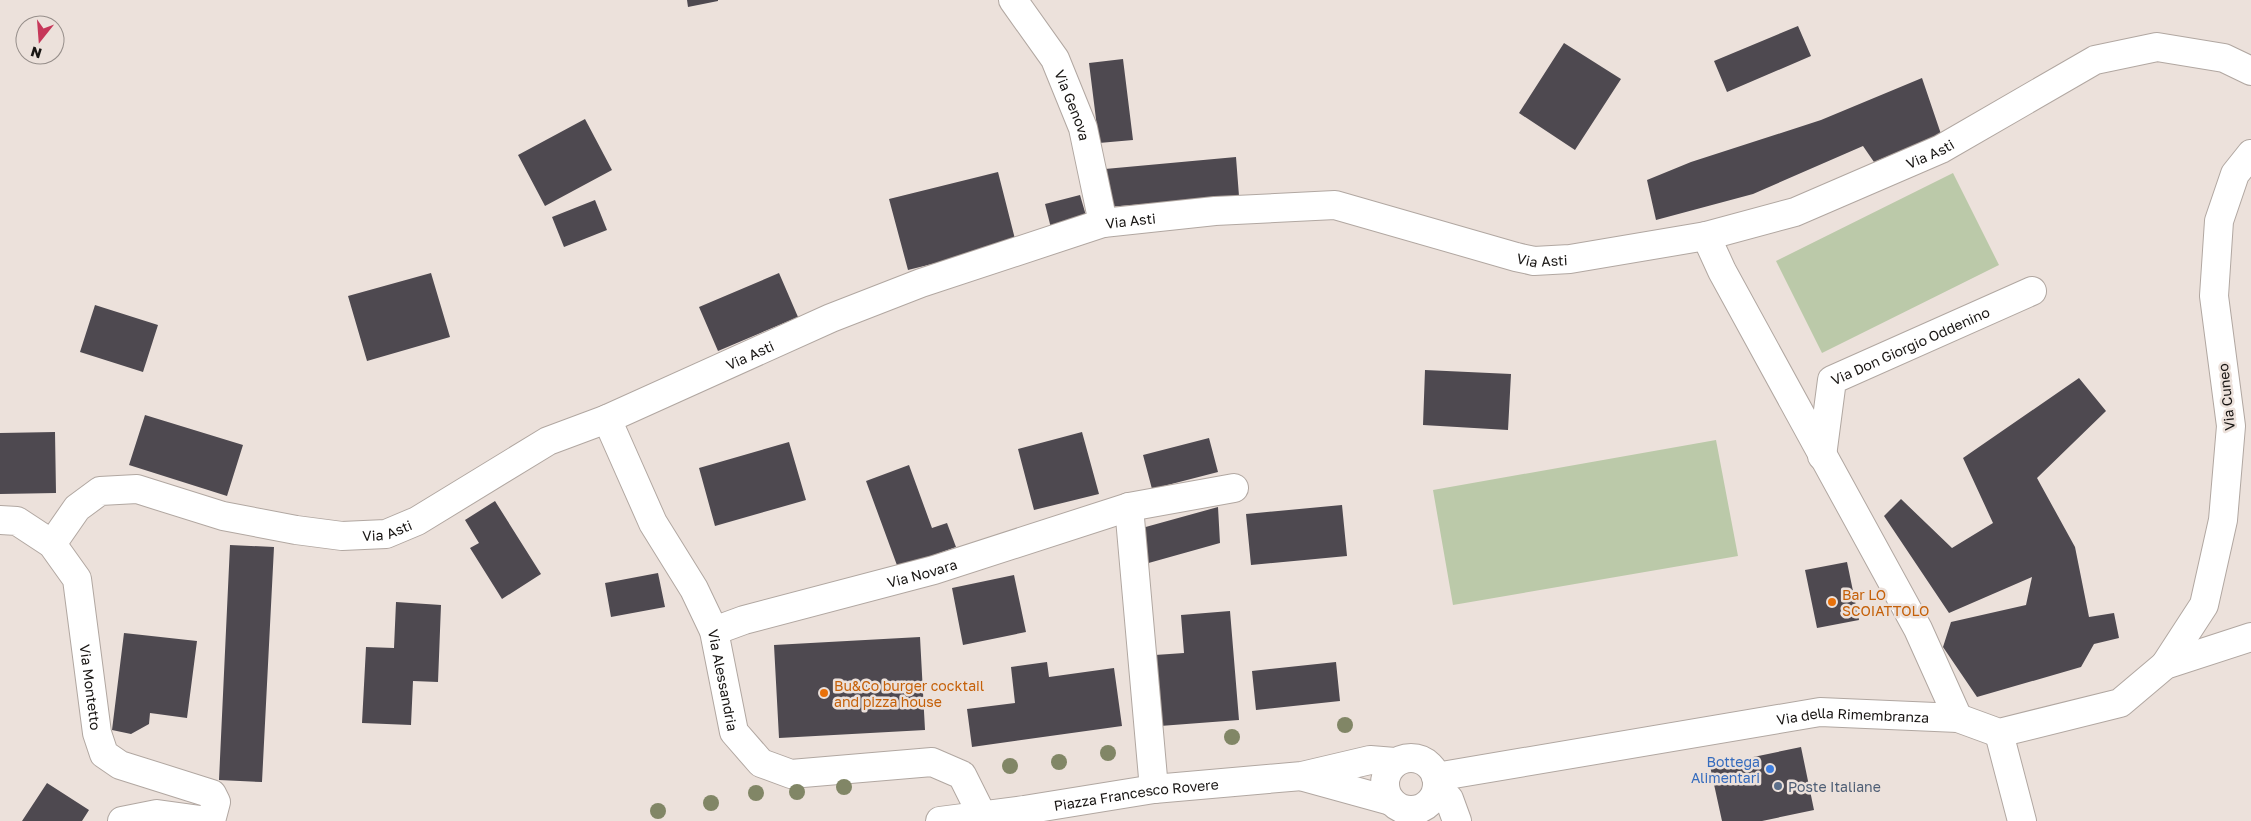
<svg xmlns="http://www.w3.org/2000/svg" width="2251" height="821" viewBox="0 0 2251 821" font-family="'Golos Text',sans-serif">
  <rect width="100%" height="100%" fill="#ece1db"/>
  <path fill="#bbc9a9" d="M1953 173 1999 265 1822 353 1776 261Z
    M1716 440 1738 556 1453 605 1433 490Z"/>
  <path fill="#4e4950" d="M687 0H718V1L688 7Z
    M1798 26 1811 56 1727 92 1714 61Z
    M1564 43 1621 79 1575 150 1519 113Z
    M1123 59 1133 140 1099 143 1089 63Z
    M1922 78 1941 134 1874 162 1863 146 1753 194 1656 220 1647 180 1691 162 1821 120Z
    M585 119 612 170 545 206 518 155Z
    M1236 157 1239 196 1108 207 1105 169Z
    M998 172 1016 243 908 270 889 199Z
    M1080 195 1087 219 1051 228 1045 204Z
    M595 200 607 230 564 247 552 217Z
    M431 273 450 337 367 361 348 296Z
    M779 273 798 317 718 351 699 307Z
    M95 305 158 325 143 372 80 352Z
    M1425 370 1511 374 1508 430 1423 425Z
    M2079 378 2106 411 2037 478 2075 547 2089 617 2114 613 2119 638 2094 644 2081 667 1977 697 1943 647 1951 622 2026 605 2032 577 1949 613 1884 516 1901 499 1952 548 1993 523 1963 458Z
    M145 415 243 445 227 496 129 465Z
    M55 432 56 493 0 494V433Z
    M1082 432 1099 494 1034 510 1018 449Z
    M1209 438 1218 472 1152 489 1143 455Z
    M789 442 806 500 715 526 699 468Z
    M909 465 932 528 947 523 956 547 898 568 866 481Z
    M495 501 541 574 502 599 470 548 479 543 465 520Z
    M1342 505 1347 556 1251 565 1246 514Z
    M1218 507 1220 543 1145 564 1142 528Z
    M230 545 274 547 262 782 219 780Z
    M1847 562 1859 620 1817 628 1805 570Z
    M658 573 665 607 611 617 605 583Z
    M1014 575 1026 632 963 645 952 588Z
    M396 602 441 605 438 682 413 681 411 725 362 723 366 647 394 648Z
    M1230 611 1239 720 1160 726 1155 655 1184 653 1181 615Z
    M124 633 197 641 187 718 150 713 149 724 131 734 112 730Z
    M920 637 925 730 779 738 774 645Z
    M1047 662 1049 677 1114 668 1122 726 972 747 967 709 1015 703 1011 667Z
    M1336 662 1340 701 1256 710 1252 671Z
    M1801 747 1814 810 1762 821H1722L1710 766Z
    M47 783 89 810 82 821H22Z"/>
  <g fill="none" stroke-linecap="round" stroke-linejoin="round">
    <g stroke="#b1a7a1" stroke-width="30">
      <g id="minor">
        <path id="s1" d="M1013 0 1055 59 1083 128 1103 223"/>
        <path d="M1706 236 1722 271 1918 629 1958 718"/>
        <path id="s2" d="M607 419 653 523 694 589 714 631 734 732 761 763 791 774 932 762 962 775 982 815"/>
        <path id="s3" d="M1822 456 1832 380 2032 291"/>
        <path d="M1129 507 1154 789"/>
        <path id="s4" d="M0 520 17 521 52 544 77 579 97 733 104 754 120 765 212 794 216 802 211 821"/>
        <path id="s5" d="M52 544 77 508 100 491 137 489 223 516 296 530 342 536 386 534 417 521 548 441 607 419 831 318 921 283 1103 223 1215 211 1335 205 1516 257 1534 261 1570 259 1706 236 1795 212 1941 149 2095 60 2157 47 2224 58 2251 71"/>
        <path id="s6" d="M714 631 744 620 934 570 1129 507 1234 488"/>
        <path d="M2165 665 2204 605 2223 520 2231 426 2214 296 2219 221 2235 174 2251 154"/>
        <path d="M1999 733 2022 821"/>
        <circle cx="1411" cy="784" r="26"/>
        <path d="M1304 777 1391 801"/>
        <path id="s7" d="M1436 777 1820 712 1958 718 1999 733 2120 703 2165 665 2251 637"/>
        <path d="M1437 786 1449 799 1457 821"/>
        <path d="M122 821 157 814 208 821"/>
        <path id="s8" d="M940 821 1024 810 1154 789 1302 776 1370 760 1395 762"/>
      </g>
    </g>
    <use href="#minor" stroke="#fff" stroke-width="28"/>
  </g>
  <g fill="#818666">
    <circle cx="1345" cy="725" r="8"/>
    <circle cx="1232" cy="737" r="8"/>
    <circle cx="1108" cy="753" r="8"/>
    <circle cx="1059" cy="762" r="8"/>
    <circle cx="1010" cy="766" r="8"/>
    <circle cx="844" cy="787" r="8"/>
    <circle cx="797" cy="792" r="8"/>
    <circle cx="756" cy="793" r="8"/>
    <circle cx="711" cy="803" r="8"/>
    <circle cx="658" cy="811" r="8"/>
  </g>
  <g fill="#e8710a" stroke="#ece1db" stroke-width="2">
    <circle cx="1832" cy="602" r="5"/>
    <circle cx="824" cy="693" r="5"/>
  </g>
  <circle fill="#3f7fe0" stroke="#ece1db" stroke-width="2" cx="1770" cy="769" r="5"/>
  <circle fill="#5c6f8a" stroke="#ece1db" stroke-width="2" cx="1778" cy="786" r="5"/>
  <g text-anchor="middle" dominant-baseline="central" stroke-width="5" stroke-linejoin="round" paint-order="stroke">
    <g font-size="14" fill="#181513" stroke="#ece1db">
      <text stroke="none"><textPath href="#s1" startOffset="122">Via Genova</textPath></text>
      <text stroke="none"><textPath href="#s5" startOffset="2001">Via Asti</textPath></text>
      <text stroke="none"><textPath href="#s5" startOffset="1176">Via Asti</textPath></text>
      <text stroke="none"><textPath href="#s5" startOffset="1596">Via Asti</textPath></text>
      <text stroke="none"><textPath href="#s3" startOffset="162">Via Don Giorgio Oddenino</textPath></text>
      <text stroke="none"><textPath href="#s5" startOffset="771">Via Asti</textPath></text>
      <text transform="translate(2226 397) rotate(-96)">Via Cuneo</text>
      <text stroke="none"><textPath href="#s5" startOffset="366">Via Asti</textPath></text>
      <text stroke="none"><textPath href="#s6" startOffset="216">Via Novara</textPath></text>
      <text stroke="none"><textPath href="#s2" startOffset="288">Via Alessandria</textPath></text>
      <text stroke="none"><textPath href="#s4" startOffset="211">Via Montetto</textPath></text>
      <text stroke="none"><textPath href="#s7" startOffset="422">Via della Rimembranza</textPath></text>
      <text stroke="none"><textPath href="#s8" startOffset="198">Piazza Francesco Rovere</textPath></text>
    </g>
    <g font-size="14" fill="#c56008" stroke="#ece1db" text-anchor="start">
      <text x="1842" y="594">Bar LO<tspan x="1842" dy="16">SCOIATTOLO</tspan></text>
      <text x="834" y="685">Bu&amp;Co burger cocktail<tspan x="834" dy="16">and pizza house</tspan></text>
    </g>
    <g font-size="14" fill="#366cbe" stroke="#ece1db" text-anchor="end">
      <text x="1760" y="761">Bottega<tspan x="1760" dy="16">Alimentari</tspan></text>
    </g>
    <g font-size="14" fill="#4e5e75" stroke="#ece1db" text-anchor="start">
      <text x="1788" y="786">Poste Italiane</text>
    </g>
  </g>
  <g transform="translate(40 40) rotate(197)"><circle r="24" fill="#ece1db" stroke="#978f8b"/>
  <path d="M0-4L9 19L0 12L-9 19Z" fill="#c63759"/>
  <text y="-8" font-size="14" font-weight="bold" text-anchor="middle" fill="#181513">N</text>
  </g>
</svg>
